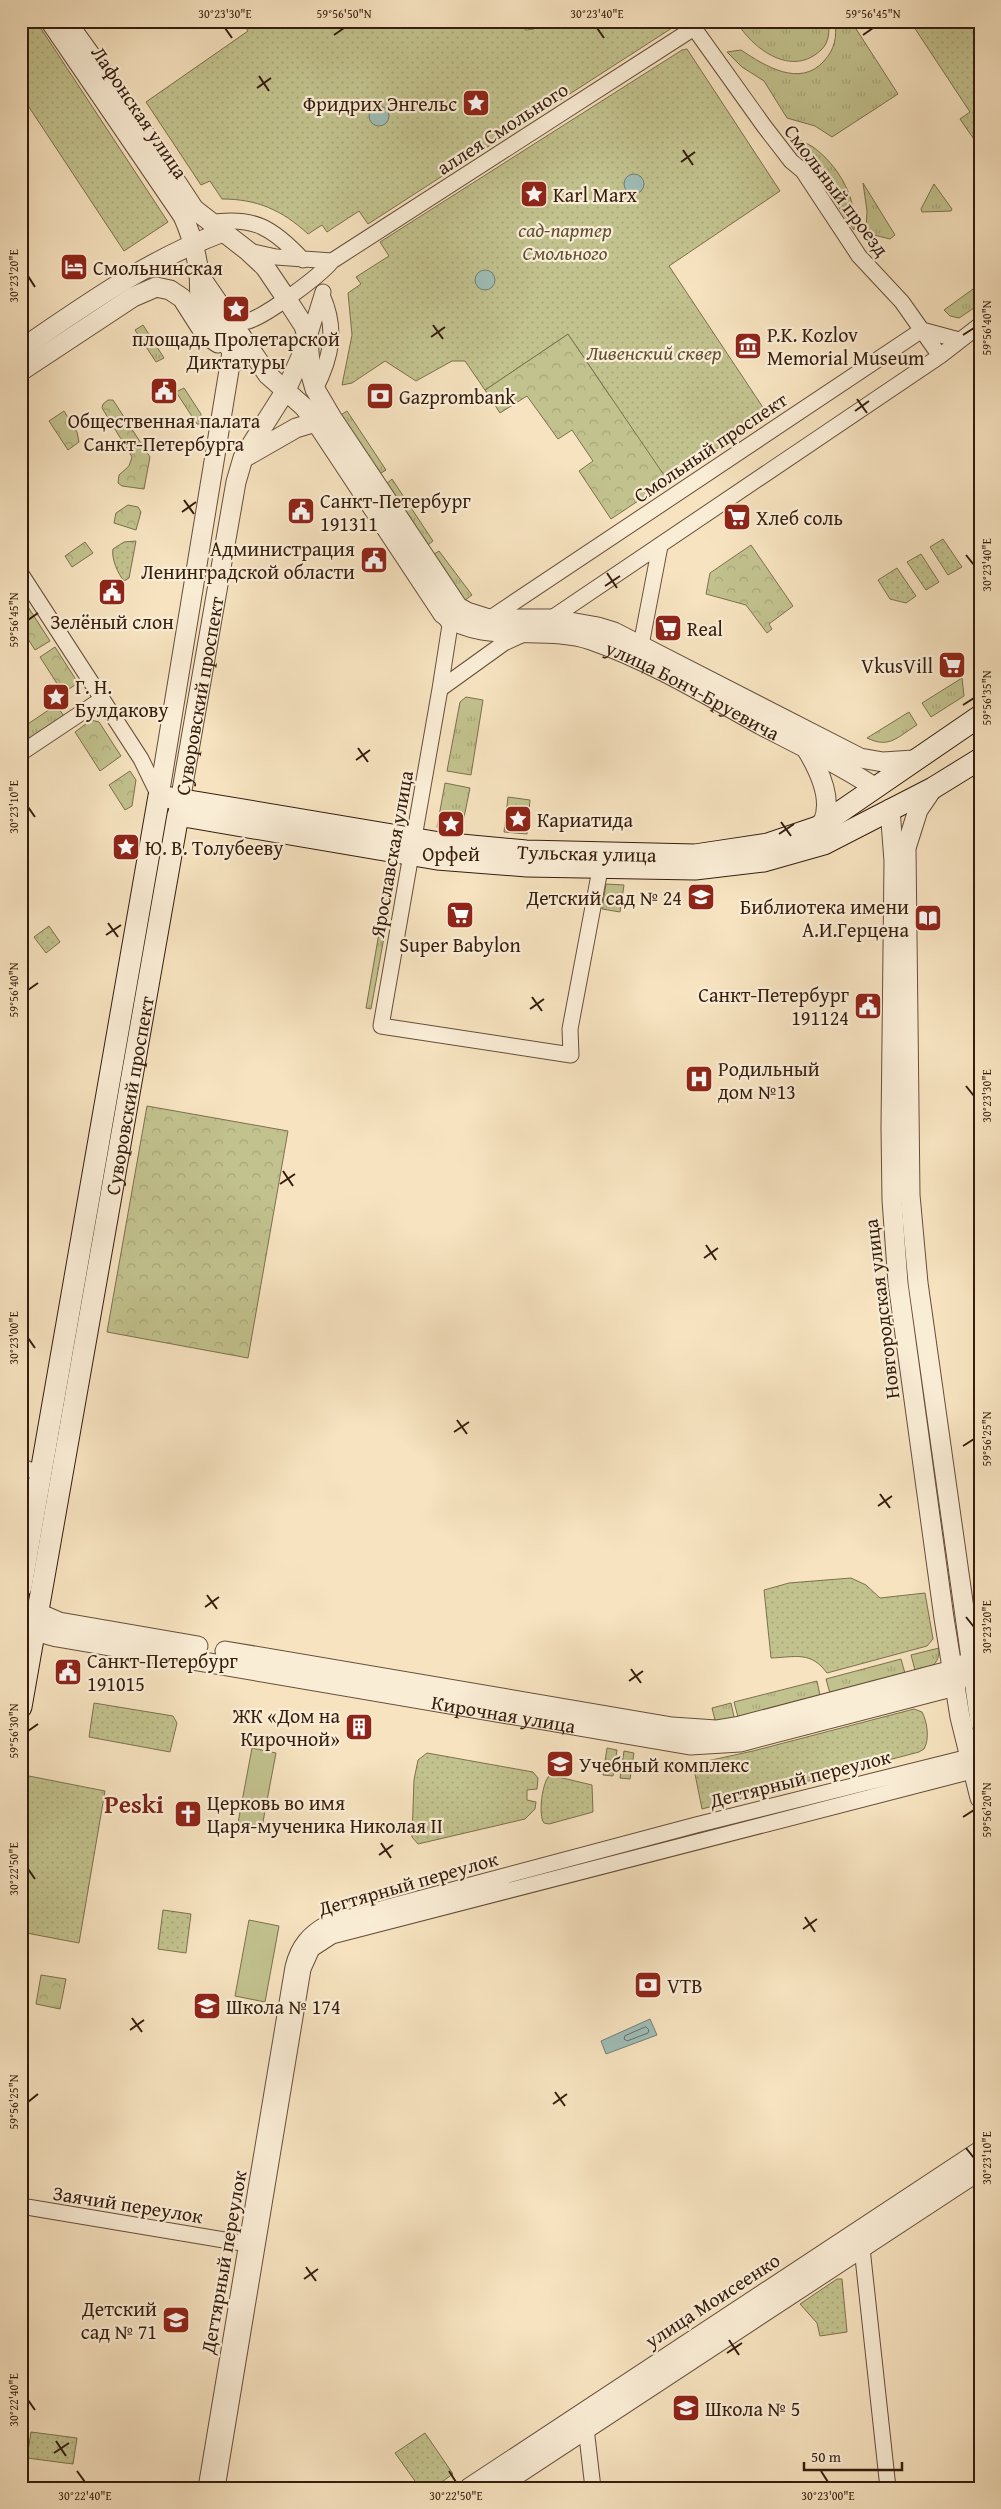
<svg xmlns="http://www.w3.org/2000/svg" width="1001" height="2509" viewBox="0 0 1001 2509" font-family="'Gentium Book Plus',serif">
  <defs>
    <pattern id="grass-tufts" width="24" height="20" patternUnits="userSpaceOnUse" patternTransform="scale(1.25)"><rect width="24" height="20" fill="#c2c28e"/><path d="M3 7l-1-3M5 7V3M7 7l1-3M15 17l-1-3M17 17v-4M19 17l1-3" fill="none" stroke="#a7a679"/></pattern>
    <pattern id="forest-crowns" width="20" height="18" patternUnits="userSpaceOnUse" patternTransform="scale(1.25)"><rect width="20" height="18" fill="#c2c28e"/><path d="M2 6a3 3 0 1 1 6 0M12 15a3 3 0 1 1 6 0" fill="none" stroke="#a7a679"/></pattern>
    <pattern id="park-dots" width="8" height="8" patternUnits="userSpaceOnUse" patternTransform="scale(1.25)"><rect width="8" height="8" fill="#c2c28e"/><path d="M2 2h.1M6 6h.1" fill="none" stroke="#a7a679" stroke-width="1.8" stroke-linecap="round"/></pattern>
  </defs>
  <rect width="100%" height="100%" fill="#f7e3c0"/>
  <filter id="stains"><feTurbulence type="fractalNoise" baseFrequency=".004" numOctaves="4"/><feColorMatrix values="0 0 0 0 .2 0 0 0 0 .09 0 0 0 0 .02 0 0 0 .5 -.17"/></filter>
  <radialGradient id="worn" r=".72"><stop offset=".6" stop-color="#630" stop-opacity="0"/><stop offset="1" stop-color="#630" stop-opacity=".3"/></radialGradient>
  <path fill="url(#grass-tufts)" stroke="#7c704e" d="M749 21H828C830 31 829 43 821 50 794 76 758 53 740 27Z
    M835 21H851L898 94 832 137 815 126 787 118 764 81 742 67 727 52 741 50C765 66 800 88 824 61 835 49 837 37 835 21Z
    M792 137C799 140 807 143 813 147 838 165 858 199 854 230Z
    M863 183 895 235 890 239 866 233 867 211Z
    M934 184 952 209 951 211 922 212 921 209Z
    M980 284V304L959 318 950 316 944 310Z
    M143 325 164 358 156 362 135 330Z
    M184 388 201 414 200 424H197L176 392Z
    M347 411 386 470 378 475 339 416Z
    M392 479 433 541 425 547 385 485Z
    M439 551 472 595 464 601 431 556Z
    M962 678 964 696 931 717 922 703Z
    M466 697 483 700 471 775 447 771 460 702Z
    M56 705 64 716 30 739 22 728Z
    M909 712 917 725C897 737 890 749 867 738Z
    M445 783 470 788 461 832 437 827Z
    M508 797 530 800 527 834 504 832Z
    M606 884 624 885 620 912 602 909Z
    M387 887 393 888 371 1009 366 1008Z
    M939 1648C940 1665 930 1668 916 1674L911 1655Z
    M901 1659 906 1677 831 1697 826 1679Z
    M817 1681 821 1700 739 1721 734 1702Z
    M731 1703 735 1721 716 1724 712 1708Z"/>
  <path fill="url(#forest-crowns)" stroke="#7c704e" d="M568 334 610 396 680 473 611 519 579 471 593 461 572 430 558 439 527 396 500 413 485 390Z
    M108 400H113L150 457 144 489 122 486 118 483 119 475 129 466 132 457 102 408 103 404Z
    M64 411 77 432 79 442 68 450 49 421Z
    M128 505 138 507 141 512 136 530 114 523 116 513Z
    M85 542 93 553 72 567 65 556Z
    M751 545 793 606 769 624 772 629 767 633 746 605 706 594 710 573Z
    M21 596 50 641 35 650 21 628Z
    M55 647 78 683 63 693 40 657Z
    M91 720 99 722 121 756 100 771 75 732Z
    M130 771 136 780 132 806 125 810 109 785Z
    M147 1106 288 1131 248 1358 107 1332Z
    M607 1748 617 1750 613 1776 603 1775Z
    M624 1751 634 1753 630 1779 620 1778Z
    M41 1975 66 1979 60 2009 36 2004Z"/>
  <path fill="url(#park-dots)" stroke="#7c704e" d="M21 21H36L168 222 124 251 21 95Z
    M241 21H518L521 27 526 30 534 29 538 21H668L672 28 368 224 359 211 327 232 322 225 308 234C282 210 257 199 222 199L210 181 201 185 146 102 248 31Z
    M925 21H980V148L960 119 970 112 912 24 916 22 919 25Z
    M687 49 780 191 669 266 768 415 668 481 568 334 485 390 465 361H452L416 381 385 361 352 383 342 385 352 335 348 293 361 284 356 277 389 256 380 242 682 50Z
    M943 539 962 567 948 575 930 547Z
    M136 541 129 578 124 581C118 574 111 558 113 549L124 542Z
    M921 554 939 582 926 590 907 562Z
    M897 568 916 596 906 603 890 599 878 580Z
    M49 926 60 942 46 953 34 937Z
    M851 1578 866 1585 880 1598 925 1593 933 1639 927 1646 827 1673C811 1651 796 1657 771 1658L764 1590 789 1583Z
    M94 1703 173 1716 177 1723 170 1752 89 1737Z
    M914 1709 922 1712C927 1721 930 1739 924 1749L919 1752 702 1809 693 1764 753 1751Z
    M427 1753 533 1772 538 1778 537 1789 527 1790V1800L536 1802 535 1809 525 1819 418 1844 412 1837 414 1780 418 1760Z
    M550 1775 592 1785 593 1812 549 1824 544 1823C538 1816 542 1781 550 1775Z
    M29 1776 105 1791 79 1943 21 1932V1822Z
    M163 1910 191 1914 186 1953 158 1949Z
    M837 2279H842L847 2332 820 2336 817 2323 800 2304Z
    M31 2432 77 2438 73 2464 27 2458Z
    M425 2433 453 2474 433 2488H420L395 2453Z"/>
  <path fill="#c2c28e" stroke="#7c704e" d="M252 1748 276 1753 262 1827 238 1823Z
    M249 1920 279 1926 265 2002 235 1996Z"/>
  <path fill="#9ebdb7" stroke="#747d73" d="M369 116a10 10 0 1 1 20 0a10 10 0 1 1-20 0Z
    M624 184a10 10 0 1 1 20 0a10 10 0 1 1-20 0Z
    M475 280a10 10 0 1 1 20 0a10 10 0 1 1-20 0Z
    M650 2019 657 2035 606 2054 601 2041Z"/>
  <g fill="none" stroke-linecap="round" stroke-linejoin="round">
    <path stroke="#6a6d62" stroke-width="1" d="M646 2027 649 2030 648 2033 627 2041 624 2039 625 2036Z"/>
    <g stroke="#664e3a" stroke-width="17">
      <path id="minor" d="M689 21 764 126 791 161 803 171 859 256 902 302 940 356
        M209 223C254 215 274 229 303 260
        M248 251 276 257 332 261
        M229 319C235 320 242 322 248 321 266 316 320 276 332 261L694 28
        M308 340 323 292
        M315 389C332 357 337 328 322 295
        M21 574 141 759 159 796
        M443 614 450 625 440 689 504 643 526 633
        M489 619 922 330 959 340
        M546 622 940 356 980 325
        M641 645 660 546
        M440 689 381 1026 571 1055 570 1029 602 859
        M21 753 102 699
        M21 1465 27 1469 41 1472
        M21 2206 254 2245
        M861 2239 888 2488
        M581 2422 586 2428 593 2488
        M206 2488 293 1967C298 1946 309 1933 328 1923L696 1825 969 1757 980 1759
        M217 2488 303 1969 312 1949 332 1936 972 1771 980 1765"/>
    </g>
    <g stroke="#664e3a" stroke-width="21">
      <g id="tertiary">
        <path d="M50 21 183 216C191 234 197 255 199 275 200 282 199 289 200 295 205 318 225 344 241 360"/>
        <path d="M66 21 117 92 194 209 248 251 265 267 286 298 304 326 308 340 311 375 315 389 332 418 458 607 467 612 489 619H553L598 627 614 632 860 758 883 762 914 760"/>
        <path id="s1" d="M199 275 268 375 304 407 316 422 443 614C483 645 545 624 591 640 649 660 707 695 761 725 799 745 838 763 874 787"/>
        <path d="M21 349C87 304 148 260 223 232"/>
        <path d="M21 371 133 297 156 287 170 290 182 298 205 334 218 343"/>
        <path d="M247 456 296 428 316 422"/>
        <path d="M807 750C819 770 833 800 823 822"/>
        <path d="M933 788 918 810 906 848 910 1195 918 1283 980 1722"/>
        <path d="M159 796 232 352"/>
        <path d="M890 809 894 861 891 1128 892 1200 898 1283 944 1618 960 1717 980 1798"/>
        <path id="s2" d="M178 813 236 482 243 458 286 390 306 346"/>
        <path d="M38 1613 59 1622 198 1646"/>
        <path id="s3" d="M35 1631 57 1637 690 1745 740 1742 955 1686 969 1660"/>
        <path d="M225 1651 672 1727 716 1730 740 1726 953 1670 962 1665"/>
        <path d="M469 2488 980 2151"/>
        <path d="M496 2488 980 2170"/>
      </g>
    </g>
    <g stroke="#351d0e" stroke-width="23">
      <g id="secondary">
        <path id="s4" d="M21 1587 159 796 440 843 526 851 695 855 768 844 818 827 980 716"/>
        <path id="s5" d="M21 1707 178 815 437 859 527 866 695 869 764 861 824 844 933 788 980 759"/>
      </g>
    </g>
    <use href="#minor" stroke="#faedd6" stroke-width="15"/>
    <use href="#tertiary" stroke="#faedd6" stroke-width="19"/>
    <use href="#secondary" stroke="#faedd6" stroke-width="21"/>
  </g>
  <path fill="none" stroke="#351d0e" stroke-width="2" d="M225 28 232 38M597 28 604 38M334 35 344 28M863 35 873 28M259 76 269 91M257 88 271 78M683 150 693 165M681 162 695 152M28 276 35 287M433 325 443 339M963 335 974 328M431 337 445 327M857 399 867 413M855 411 869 401M184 500 194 514M182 512 196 502M966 555 974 565M607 573 617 588M605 586 620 576M28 620 38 613M963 705 974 698M358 748 368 762M356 760 370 750M28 807 35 817M781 822 791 836M779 834 794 824M108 923 118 937M106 935 121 925M28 990 38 983M532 997 542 1011M530 1009 544 999M966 1086 974 1096M283 1171 293 1186M280 1184 295 1174M706 1245 716 1260M704 1258 718 1248M28 1338 35 1348M457 1420 467 1434M454 1432 469 1422M963 1446 974 1439M880 1494 890 1508M878 1506 892 1496M207 1595 217 1609M205 1607 219 1597M966 1617 974 1627M631 1669 641 1683M629 1681 643 1671M28 1731 38 1724M963 1817 974 1810M381 1843 391 1858M379 1855 393 1845M28 1869 35 1879M805 1917 815 1932M803 1929 817 1919M132 2018 142 2032M130 2030 144 2020M555 2092 565 2106M28 2102 38 2094M553 2104 567 2094M966 2148 974 2158M306 2267 316 2281M304 2279 318 2269M729 2340 739 2355M727 2353 742 2343M28 2400 35 2410M56 2441 66 2456M54 2453 69 2443M77 2471 85 2482M449 2471 456 2482M821 2471 828 2482"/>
  <defs>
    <g id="sight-square" transform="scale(1.4375)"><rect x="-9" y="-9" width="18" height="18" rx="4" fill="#8f2418" stroke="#faedd6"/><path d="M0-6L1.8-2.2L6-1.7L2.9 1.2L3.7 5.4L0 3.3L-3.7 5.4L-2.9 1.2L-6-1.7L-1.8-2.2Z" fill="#fff"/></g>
    <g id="hotel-square" transform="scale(1.4375)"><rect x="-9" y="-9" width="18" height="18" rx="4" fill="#8f2418" stroke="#faedd6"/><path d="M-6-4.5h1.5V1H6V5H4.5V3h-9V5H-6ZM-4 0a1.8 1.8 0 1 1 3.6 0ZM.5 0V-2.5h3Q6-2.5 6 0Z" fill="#fff"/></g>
    <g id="museum-square" transform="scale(1.4375)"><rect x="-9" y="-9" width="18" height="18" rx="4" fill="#8f2418" stroke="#faedd6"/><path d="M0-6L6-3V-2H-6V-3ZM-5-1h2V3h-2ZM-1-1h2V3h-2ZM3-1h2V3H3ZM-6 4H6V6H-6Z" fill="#fff"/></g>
    <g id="civic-square" transform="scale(1.4375)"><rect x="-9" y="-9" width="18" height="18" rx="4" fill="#8f2418" stroke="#faedd6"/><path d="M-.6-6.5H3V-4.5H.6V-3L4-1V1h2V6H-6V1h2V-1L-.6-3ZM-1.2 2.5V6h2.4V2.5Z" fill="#fff"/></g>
    <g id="bank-square" transform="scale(1.4375)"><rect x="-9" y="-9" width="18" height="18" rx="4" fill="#8f2418" stroke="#faedd6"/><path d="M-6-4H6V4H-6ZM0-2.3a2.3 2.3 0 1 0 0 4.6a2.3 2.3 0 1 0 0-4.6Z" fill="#fff"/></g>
    <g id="supermarket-square" transform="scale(1.4375)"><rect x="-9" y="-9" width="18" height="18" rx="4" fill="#8f2418" stroke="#faedd6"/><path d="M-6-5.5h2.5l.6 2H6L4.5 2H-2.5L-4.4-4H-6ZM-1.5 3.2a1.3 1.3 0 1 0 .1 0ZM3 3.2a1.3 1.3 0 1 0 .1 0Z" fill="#fff"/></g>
    <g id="school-square" transform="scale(1.4375)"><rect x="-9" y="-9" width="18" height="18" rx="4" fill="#8f2418" stroke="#faedd6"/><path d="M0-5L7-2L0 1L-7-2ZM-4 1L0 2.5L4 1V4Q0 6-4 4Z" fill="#fff"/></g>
    <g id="library-square" transform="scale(1.4375)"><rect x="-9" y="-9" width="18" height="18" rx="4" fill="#8f2418" stroke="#faedd6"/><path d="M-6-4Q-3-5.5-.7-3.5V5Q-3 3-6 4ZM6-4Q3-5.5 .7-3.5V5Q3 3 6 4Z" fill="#fff"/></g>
    <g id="hospital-square" transform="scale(1.4375)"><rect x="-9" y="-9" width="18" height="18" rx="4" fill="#8f2418" stroke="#faedd6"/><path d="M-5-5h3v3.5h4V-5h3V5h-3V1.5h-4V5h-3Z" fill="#fff"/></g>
    <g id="building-square" transform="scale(1.4375)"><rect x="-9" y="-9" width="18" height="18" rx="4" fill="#8f2418" stroke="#faedd6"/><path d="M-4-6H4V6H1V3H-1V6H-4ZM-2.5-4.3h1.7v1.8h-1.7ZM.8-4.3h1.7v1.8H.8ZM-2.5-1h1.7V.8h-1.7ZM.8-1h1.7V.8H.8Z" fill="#fff"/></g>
    <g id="university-square" transform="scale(1.4375)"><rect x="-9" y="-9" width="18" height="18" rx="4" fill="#8f2418" stroke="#faedd6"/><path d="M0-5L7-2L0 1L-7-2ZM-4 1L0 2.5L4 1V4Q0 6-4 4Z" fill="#fff"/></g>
    <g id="church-square" transform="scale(1.4375)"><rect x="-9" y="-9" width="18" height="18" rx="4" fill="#8f2418" stroke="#faedd6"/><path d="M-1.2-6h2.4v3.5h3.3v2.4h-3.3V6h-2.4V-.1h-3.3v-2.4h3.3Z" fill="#fff"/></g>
  </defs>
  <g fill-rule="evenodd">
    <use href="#sight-square" x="476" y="103"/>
    <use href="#sight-square" x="534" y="194"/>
    <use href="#hotel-square" x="74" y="267"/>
    <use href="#sight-square" x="236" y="309"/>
    <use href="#museum-square" x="748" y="346"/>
    <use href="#civic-square" x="164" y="391"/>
    <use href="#bank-square" x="380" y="396"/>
    <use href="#civic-square" x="301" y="511"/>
    <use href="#supermarket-square" x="737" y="517"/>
    <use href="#civic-square" x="374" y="560"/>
    <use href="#civic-square" x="112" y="592"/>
    <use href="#supermarket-square" x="668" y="628"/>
    <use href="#supermarket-square" x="952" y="665"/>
    <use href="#sight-square" x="56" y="697"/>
    <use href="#sight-square" x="518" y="819"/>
    <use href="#sight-square" x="451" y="824"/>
    <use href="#sight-square" x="126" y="847"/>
    <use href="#school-square" x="701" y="897"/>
    <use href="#supermarket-square" x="460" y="915"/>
    <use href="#library-square" x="928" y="918"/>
    <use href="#civic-square" x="868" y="1006"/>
    <use href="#hospital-square" x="699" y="1079"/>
    <use href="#civic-square" x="68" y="1672"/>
    <use href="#building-square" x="359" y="1727"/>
    <use href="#university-square" x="560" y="1764"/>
    <use href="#church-square" x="188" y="1814"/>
    <use href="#bank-square" x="648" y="1985"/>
    <use href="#school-square" x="207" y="2006"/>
    <use href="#school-square" x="176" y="2320"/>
    <use href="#school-square" x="686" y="2408"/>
  </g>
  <g text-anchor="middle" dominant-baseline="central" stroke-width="4.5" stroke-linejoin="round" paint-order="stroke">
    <g font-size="20" fill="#351d0e" stroke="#faedd6" text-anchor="start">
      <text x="457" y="103" text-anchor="end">Фридрих Энгельс</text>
      <text x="553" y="194">Karl Marx</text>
      <text x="93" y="267">Смольнинская</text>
      <text x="767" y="334">P.K. Kozlov<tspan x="767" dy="23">Memorial Museum</tspan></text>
      <text x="236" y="338" text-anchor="middle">площадь Пролетарской<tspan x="236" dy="23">Диктатуры</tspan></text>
      <text x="399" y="396">Gazprombank</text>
      <text x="164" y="420" text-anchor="middle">Общественная палата<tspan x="164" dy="23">Санкт-Петербурга</tspan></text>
      <text x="320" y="500">Санкт-Петербург<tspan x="320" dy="23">191311</tspan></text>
      <text x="756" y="517">Хлеб соль</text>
      <text x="355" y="548" text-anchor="end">Администрация<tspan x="355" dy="23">Ленинградской области</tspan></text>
      <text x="112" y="621" text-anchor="middle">Зелёный слон</text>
      <text x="687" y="628">Real</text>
      <text x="933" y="665" text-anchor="end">VkusVill</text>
      <text x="75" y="686">Г. Н.<tspan x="75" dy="23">Булдакову</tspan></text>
      <text x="537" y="819">Кариатида</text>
      <text x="145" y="847">Ю. В. Толубееву</text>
      <text x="451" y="853" text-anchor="middle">Орфей</text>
      <text x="682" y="897" text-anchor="end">Детский сад № 24</text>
      <text x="909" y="906" text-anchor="end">Библиотека имени<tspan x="909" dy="23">А.И.Герцена</tspan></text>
      <text x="460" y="944" text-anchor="middle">Super Babylon</text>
      <text x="849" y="994" text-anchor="end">Санкт-Петербург<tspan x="849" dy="23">191124</tspan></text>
      <text x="718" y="1068">Родильный<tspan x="718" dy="23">дом №13</tspan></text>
      <text x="87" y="1660">Санкт-Петербург<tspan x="87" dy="23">191015</tspan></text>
      <text x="340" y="1715" text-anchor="end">ЖК «Дом на<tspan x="340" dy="23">Кирочной»</tspan></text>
      <text x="579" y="1764">Учебный комплекс</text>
      <text x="207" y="1802">Церковь во имя<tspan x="207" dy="23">Царя-мученика Николая II</tspan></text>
      <text x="667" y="1985">VTB</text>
      <text x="226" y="2006">Школа № 174</text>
      <text x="157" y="2308" text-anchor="end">Детский<tspan x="157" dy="23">сад № 71</tspan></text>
      <text x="705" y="2408">Школа № 5</text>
    </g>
    <g font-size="20" fill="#351d0e" stroke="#faedd6">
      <text transform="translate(140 112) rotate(56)">Лафонская улица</text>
      <text transform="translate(502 128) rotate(-33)">аллея Смольного</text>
      <text transform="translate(837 190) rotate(53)">Смольный проезд</text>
      <text transform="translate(710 447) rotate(-34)">Смольный проспект</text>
      <text stroke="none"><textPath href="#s1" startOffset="685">улица Бонч-Бруевича</textPath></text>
      <text stroke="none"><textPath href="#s2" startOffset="119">Суворовский проспект</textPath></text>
      <text stroke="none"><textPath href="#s4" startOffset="1235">Тульская улица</textPath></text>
      <text transform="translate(391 854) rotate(-80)">Ярославская улица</text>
      <text stroke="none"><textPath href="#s5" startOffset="621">Суворовский проспект</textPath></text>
      <text transform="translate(881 1309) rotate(-97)">Новгородская улица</text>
      <text stroke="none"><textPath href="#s3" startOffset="476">Кирочная улица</textPath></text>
      <text transform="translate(800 1778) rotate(-14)">Дегтярный переулок</text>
      <text transform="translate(408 1883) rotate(-16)">Дегтярный переулок</text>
      <text transform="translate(128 2204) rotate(9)">Заячий переулок</text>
      <text transform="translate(223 2262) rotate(-80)">Дегтярный переулок</text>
      <text transform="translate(712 2300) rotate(-33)">улица Моисеенко</text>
    </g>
    <g font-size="20" font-style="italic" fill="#5f4f34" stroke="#faedd6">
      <text x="565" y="229">сад-партер<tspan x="565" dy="23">Смольного</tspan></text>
      <text x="654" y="352">Ливенский сквер</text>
    </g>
    <g font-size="25" font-weight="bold" fill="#7a1f14" stroke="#faedd6">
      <text x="134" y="1804">Peski</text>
    </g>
  </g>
  <rect width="1001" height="2509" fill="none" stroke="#f7e3c0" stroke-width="55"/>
  <path d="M804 2462v8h98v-8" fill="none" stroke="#351d0e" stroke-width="2.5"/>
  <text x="811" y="2462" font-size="15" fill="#351d0e" stroke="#faedd6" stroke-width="4" paint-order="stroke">50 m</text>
  <rect x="28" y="28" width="946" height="2454" fill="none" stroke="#351d0e" stroke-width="2"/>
  <g font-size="12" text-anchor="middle" fill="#351d0e">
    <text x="225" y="18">30°23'30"E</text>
    <text x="344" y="18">59°56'50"N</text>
    <text x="597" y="18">30°23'40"E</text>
    <text x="873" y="18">59°56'45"N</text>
    <text transform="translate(14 276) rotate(-90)" y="4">30°23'20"E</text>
    <text transform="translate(987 328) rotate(-90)" y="4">59°56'40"N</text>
    <text transform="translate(987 565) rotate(-90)" y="4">30°23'40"E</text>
    <text transform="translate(14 620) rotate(-90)" y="4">59°56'45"N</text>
    <text transform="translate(987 698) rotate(-90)" y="4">59°56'35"N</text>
    <text transform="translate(14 807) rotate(-90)" y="4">30°23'10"E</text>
    <text transform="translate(14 990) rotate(-90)" y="4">59°56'40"N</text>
    <text transform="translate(987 1096) rotate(-90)" y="4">30°23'30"E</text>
    <text transform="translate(14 1338) rotate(-90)" y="4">30°23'00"E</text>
    <text transform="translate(987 1439) rotate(-90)" y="4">59°56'25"N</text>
    <text transform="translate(987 1627) rotate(-90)" y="4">30°23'20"E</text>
    <text transform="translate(14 1731) rotate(-90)" y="4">59°56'30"N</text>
    <text transform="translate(987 1810) rotate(-90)" y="4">59°56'20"N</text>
    <text transform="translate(14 1869) rotate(-90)" y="4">30°22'50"E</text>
    <text transform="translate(14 2102) rotate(-90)" y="4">59°56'25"N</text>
    <text transform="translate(987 2158) rotate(-90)" y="4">30°23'10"E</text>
    <text transform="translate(14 2400) rotate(-90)" y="4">30°22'40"E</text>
    <text x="85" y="2500">30°22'40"E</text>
    <text x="456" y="2500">30°22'50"E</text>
    <text x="828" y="2500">30°23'00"E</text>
  </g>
  <rect width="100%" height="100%" filter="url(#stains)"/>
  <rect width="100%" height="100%" fill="url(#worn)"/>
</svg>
